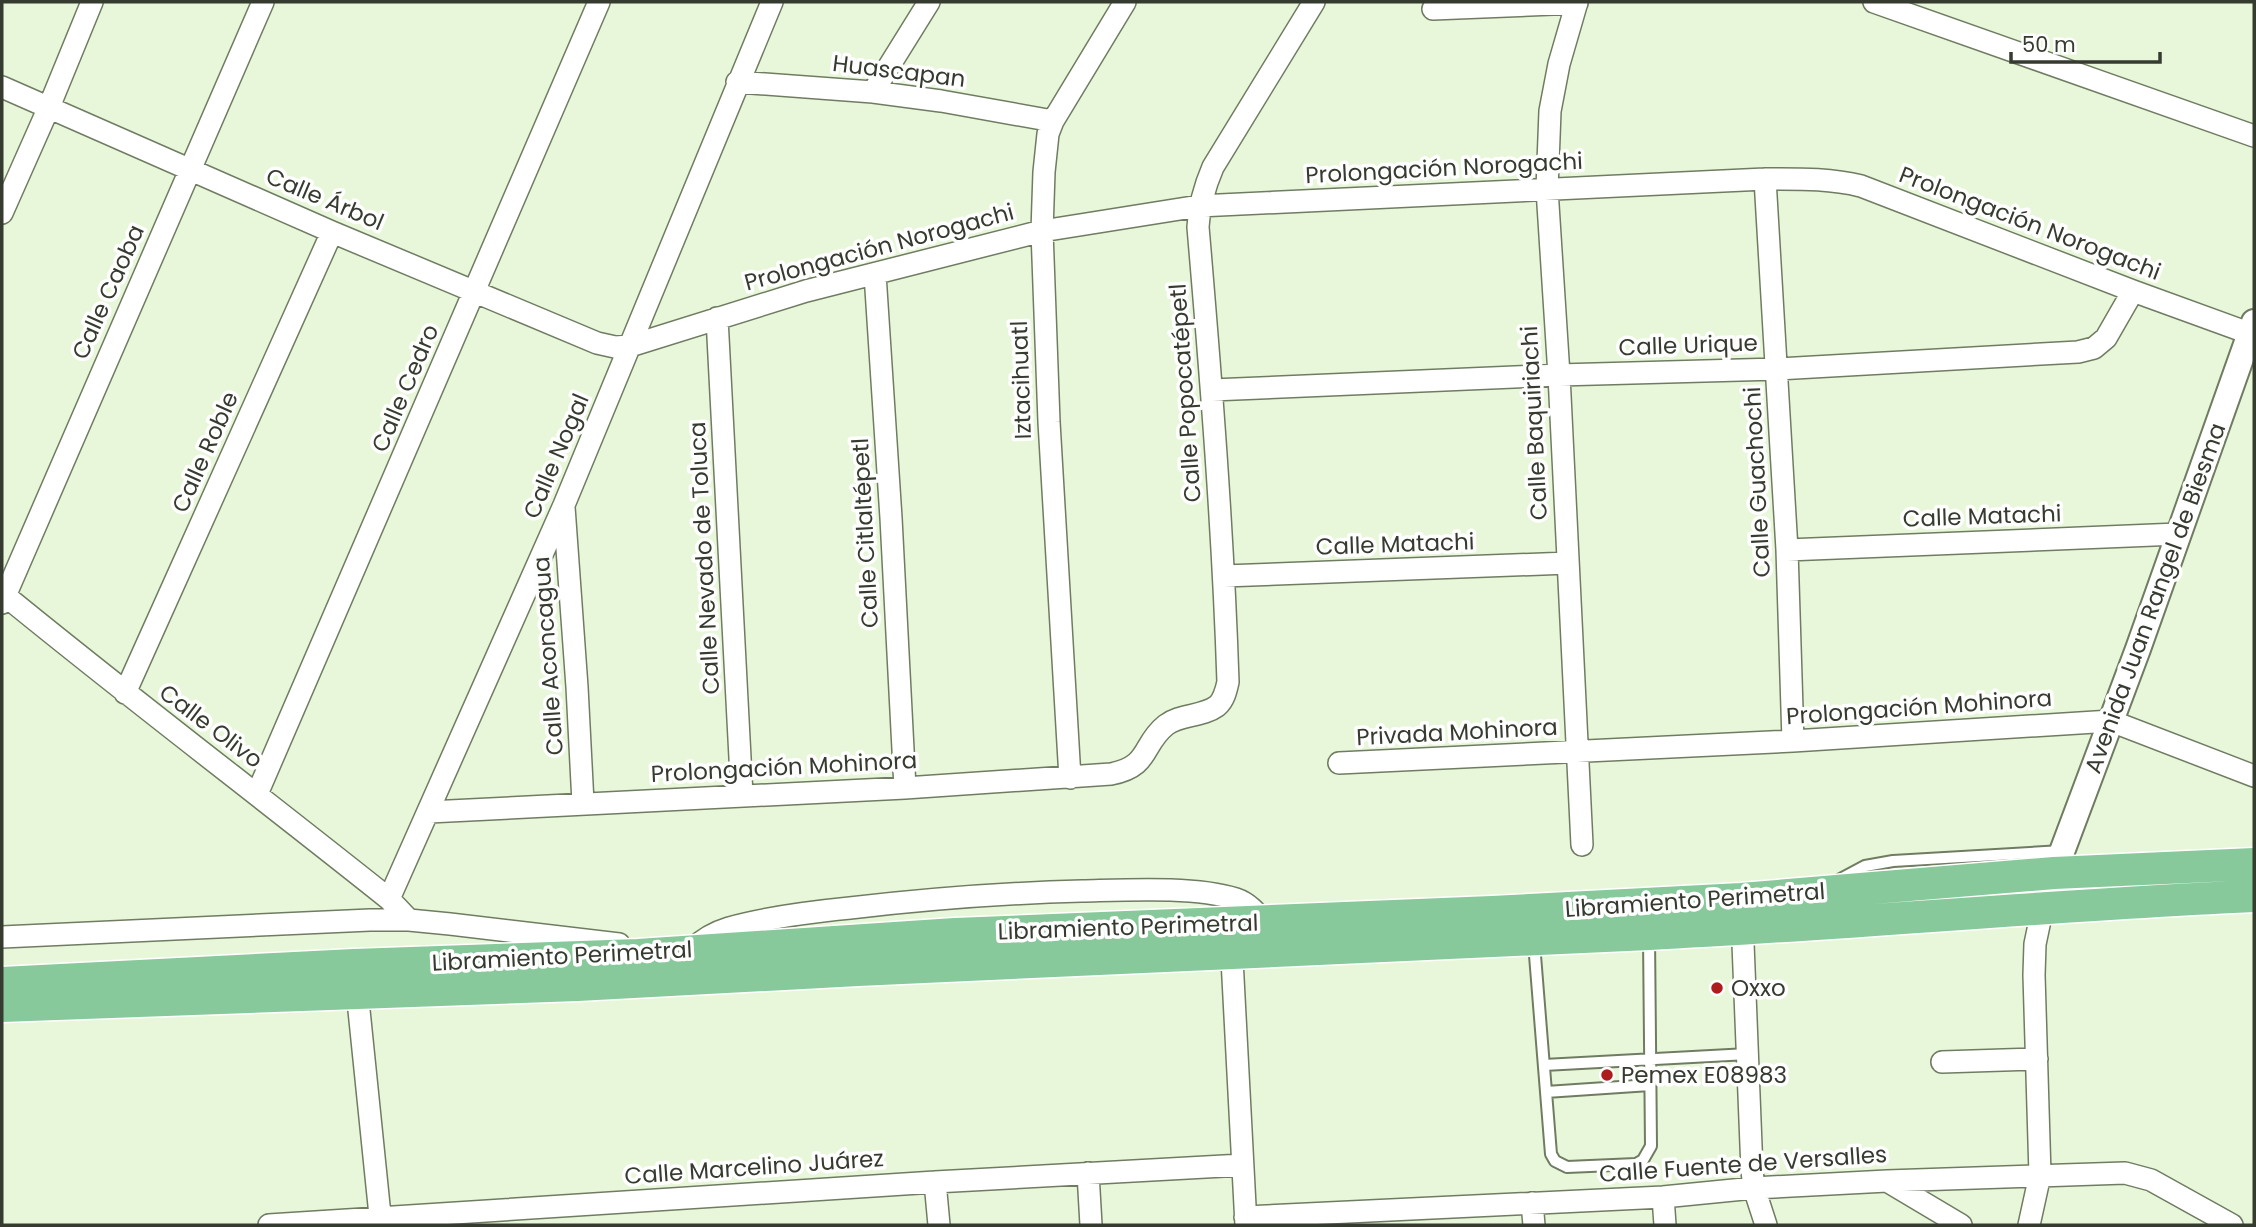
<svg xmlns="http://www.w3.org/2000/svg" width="2256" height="1227" viewBox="0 0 2256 1227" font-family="Poppins,sans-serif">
  <rect width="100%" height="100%" fill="#e8f7d9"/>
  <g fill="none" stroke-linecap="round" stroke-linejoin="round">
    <g stroke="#6f7c62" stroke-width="14">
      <path id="service" d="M1835 882 1865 866 1893 861 2062 851
        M1534 943 1551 1154 1555 1161 1567 1167 1636 1164 1643 1160 1651 1146 1649 936
        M1544 1065 1748 1054
        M1546 1092 1650 1085"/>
    </g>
    <g stroke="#6f7c62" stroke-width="24">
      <path id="minor" d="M1577 2 1559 64 1550 111 1547 189 1559 375 1582 845
        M1874 2 2254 136
        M1433 9 1577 3
        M737 82 873 92 941 101 1053 121
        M2 87 332 232 597 343 615 347 630 346 806 291 1042 231 1199 206 1765 179C1797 179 1829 178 1861 186L2133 291 2254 335
        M873 92 929 2
        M1765 179 1787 550 1793 741
        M2 213 49 107 92 2
        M875 274 891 518 905 788
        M717 318 742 796
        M1212 390 1559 375 1777 369 2078 352 2094 348 2106 338 2133 291
        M564 507 577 687 583 803
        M1787 550 2178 534
        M1224 576 1568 563
        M2 593C129 697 260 796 389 899
        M2 603 263 2
        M125 693 332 232
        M1339 763 1793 741 2111 721 2254 776
        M1070 778 1049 422 1042 231 1044 172 1048 134 1053 121 1125 2
        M257 794 599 2
        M429 812 905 788 1111 774C1151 766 1141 745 1166 725 1180 714 1202 717 1217 706 1224 700 1226 691 1228 682 1223 530 1211 379 1198 227 1199 205 1204 188 1213 167L1314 2
        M1742 918 1752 1171 1754 1188 1766 1225
        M409 920 389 899 564 505 772 2
        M2 937 370 920H409L450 924 619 944
        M1231 940 1246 1225
        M693 949C703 939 716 932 729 928 768 917 810 912 850 908 927 899 1005 893 1082 891 1126 890 1195 886 1236 899 1248 903 1256 912 1264 922
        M356 981 381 1225
        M1942 1062 2037 1059
        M1088 1173 1091 1225
        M1887 1181 1961 1225
        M935 1182 939 1225
        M1663 1197 1665 1225
        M1532 1203 1534 1225
        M1245 1217 1663 1197 1754 1188 1887 1181 2125 1173 2151 1180 2232 1225
        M269 1225 935 1182 1242 1165
        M2029 1225 2040 1175 2034 975 2035 944 2043 906"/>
    </g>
    <g stroke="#6f7c62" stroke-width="28">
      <path id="tertiary" d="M2043 906 2054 873 2138 649 2254 322"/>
    </g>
    <g stroke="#fff" stroke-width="35">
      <path id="primary" d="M2 983 354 965 638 955 955 934 1492 912 1741 899 2054 873 2254 864
        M2 1006 578 985 858 970 1649 934C1851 924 2052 905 2254 896"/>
    </g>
    <use href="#service" stroke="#fff" stroke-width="10"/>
    <use href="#minor" stroke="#fff" stroke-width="21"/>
    <use href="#tertiary" stroke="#fff" stroke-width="24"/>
    <use href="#primary" stroke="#88c99b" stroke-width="32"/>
  </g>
  <g fill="#ae1d1d" stroke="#fefefe" stroke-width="2.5">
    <circle cx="1717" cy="988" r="7"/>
    <circle cx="1607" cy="1075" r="7"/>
  </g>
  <g text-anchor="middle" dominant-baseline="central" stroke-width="7" stroke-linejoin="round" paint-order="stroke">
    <g font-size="23" fill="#363b30" stroke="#fefefe">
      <text transform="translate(899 71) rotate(7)">Huascapan</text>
      <text transform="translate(1444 168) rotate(-3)">Prolongación Norogachi</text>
      <text transform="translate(325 199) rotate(23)">Calle Árbol</text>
      <text transform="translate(2030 223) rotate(21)">Prolongación Norogachi</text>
      <text transform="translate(879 247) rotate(-15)">Prolongación Norogachi</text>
      <text transform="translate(108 292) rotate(-66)">Calle Caoba</text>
      <text transform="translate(1688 345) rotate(-2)">Calle Urique</text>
      <text transform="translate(1021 380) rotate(-92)">Iztacihuatl</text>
      <text transform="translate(405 388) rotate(-67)">Calle Cedro</text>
      <text transform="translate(1185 393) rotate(-94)">Calle Popocatépetl</text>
      <text transform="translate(1534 423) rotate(-93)">Calle Baquiriachi</text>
      <text transform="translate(205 452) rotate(-66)">Calle Roble</text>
      <text transform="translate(556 456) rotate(-67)">Calle Nogal</text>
      <text transform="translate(1757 482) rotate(-93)">Calle Guachochi</text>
      <text transform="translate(1982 516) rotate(-2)">Calle Matachi</text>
      <text transform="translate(865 533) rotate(-93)">Calle Citlaltépetl</text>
      <text transform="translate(1395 544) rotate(-2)">Calle Matachi</text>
      <text transform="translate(704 558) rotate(-93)">Calle Nevado de Toluca</text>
      <text transform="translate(2155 598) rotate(-70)">Avenida Juan Rangel de Biesma</text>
      <text transform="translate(548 656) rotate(-94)">Calle Aconcagua</text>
      <text transform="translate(1919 707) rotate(-4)">Prolongación Mohinora</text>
      <text transform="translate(211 726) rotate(37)">Calle Olivo</text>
      <text transform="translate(1457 732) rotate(-3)">Privada Mohinora</text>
      <text transform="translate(784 767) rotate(-3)">Prolongación Mohinora</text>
      <text transform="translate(1695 900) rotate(-4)">Libramiento Perimetral</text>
      <text transform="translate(1128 927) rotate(-2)">Libramiento Perimetral</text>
      <text transform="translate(562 956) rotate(-3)">Libramiento Perimetral</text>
      <text transform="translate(1743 1164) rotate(-4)">Calle Fuente de Versalles</text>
      <text transform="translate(754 1167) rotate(-4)">Calle Marcelino Juárez</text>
    </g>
    <g font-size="23" fill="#363b30" stroke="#fefefe" text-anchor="start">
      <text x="1731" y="988">Oxxo</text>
      <text x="1621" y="1075">Pemex E08983</text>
    </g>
  </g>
  <rect width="2256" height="1227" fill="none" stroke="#363b30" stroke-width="7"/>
  <path d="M2011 52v10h149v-10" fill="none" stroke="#363b30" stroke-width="3.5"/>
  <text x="2022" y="52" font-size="21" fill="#363b30" stroke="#fefefe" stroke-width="5" paint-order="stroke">50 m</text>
</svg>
